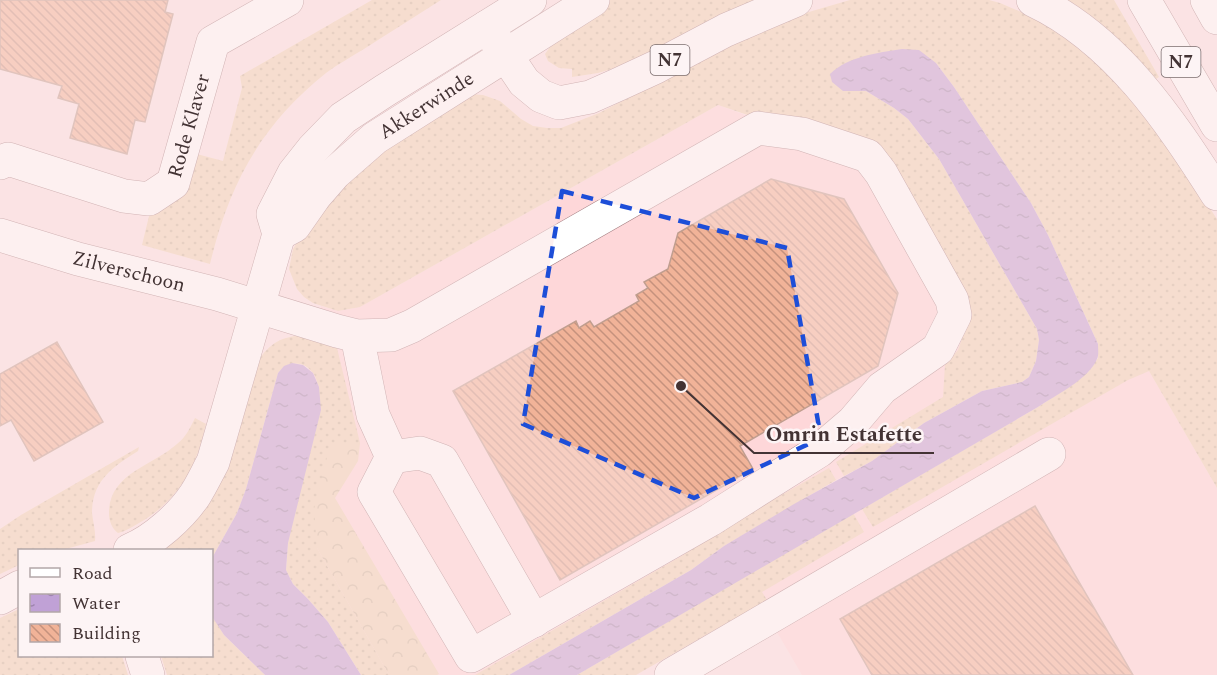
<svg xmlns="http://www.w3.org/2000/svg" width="1217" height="675" viewBox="0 0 1217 675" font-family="Spectral,serif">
  <defs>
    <pattern id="grass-dots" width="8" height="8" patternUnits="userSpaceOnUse" patternTransform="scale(1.5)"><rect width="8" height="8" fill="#efd6b5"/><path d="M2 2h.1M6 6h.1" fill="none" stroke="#ceb89c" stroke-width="1.8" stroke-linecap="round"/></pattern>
    <pattern id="forest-crowns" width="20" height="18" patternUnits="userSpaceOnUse" patternTransform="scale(1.5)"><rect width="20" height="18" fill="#efd6b5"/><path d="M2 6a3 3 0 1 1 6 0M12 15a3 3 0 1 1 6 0" fill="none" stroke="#ceb89c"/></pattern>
    <pattern id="water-ripples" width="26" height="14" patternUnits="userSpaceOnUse" patternTransform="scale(1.5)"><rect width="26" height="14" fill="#c0a1d6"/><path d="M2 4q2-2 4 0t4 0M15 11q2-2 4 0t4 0" fill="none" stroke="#9e84ae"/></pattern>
    <pattern id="building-back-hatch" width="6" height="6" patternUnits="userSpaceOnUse" patternTransform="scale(1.5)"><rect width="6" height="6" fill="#f1b398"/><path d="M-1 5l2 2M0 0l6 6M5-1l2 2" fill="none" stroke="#c5927d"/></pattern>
  </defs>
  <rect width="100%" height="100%" fill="#fbe3e4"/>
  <path fill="#fed7d9" d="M832 82 1037 329 872 461 836 480 509 675H361L288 543 313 337 321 306 338 311 360 307 718 105 756 119Z
    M1149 371 1217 488V675H802L745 577 1038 407Z"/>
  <path fill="url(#grass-dots)" d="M372 0H441C416 16 390 32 364 49 351 57 338 64 326 73 261 125 229 184 210 264L142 245 151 208 193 153 223 161 242 88 240 76Z
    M608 0H754L622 66 598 73 572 77V69L559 68 548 61 545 54 550 47 545 39Z
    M850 0H989L1000 3 1028 15 1055 30 1103 67 1143 113 1189 177 1217 219V488L1149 371 1128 380 873 527 862 509 1038 407 1073 384 1089 371 1098 358V344L1048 235 1031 203 954 87 936 63 843 91H866L894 108 908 119 939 159 1037 329 1039 340 1036 361 1029 377 1022 382 982 391 924 423 872 461 844 476 836 462 943 397 945 365 958 350 968 322 890 163 718 105 360 307 338 311 313 303 304 297 297 289 289 269 293 249 310 221 362 160 470 94 483 95 500 101 521 119 533 126 547 128H561L599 113 734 43 802 14Z
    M1068 0H1114L1159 77 1156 79C1128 49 1104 22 1068 0Z
    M303 335 336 344 360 443H339L317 548 389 675H361L328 622 308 599 293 584 286 570 288 543 319 387C317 383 316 376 313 373 303 360 288 361 278 373L246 489 237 513 212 558V550H161L210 502 218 488 233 453 258 361C270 343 281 337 303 335Z
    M195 418 206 424C203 436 200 449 195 460 184 487 164 509 139 523 132 527 126 531 118 533 112 529 109 521 109 513 109 473 153 466 177 444 186 437 190 428 195 418Z
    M139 447 138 451C114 466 92 480 92 513 93 522 96 532 95 541L62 550H20L19 565 0 574V529L21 515Z
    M829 468 836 480 724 546 691 570 509 675H475L685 554 684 550Z
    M853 513 864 532 762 592 767 600 636 675H577Z
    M19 609 20 656H122L128 675H0V618Z
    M212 615 224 635 265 675H167L161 656H212Z"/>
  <path fill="url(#forest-crowns)" d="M339 443H360L358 461 335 498 439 674 437 675H389L317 548 314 509 327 457Z"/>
  <path fill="url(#water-ripples)" d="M902 49 919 50 936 63 954 87 1031 203 1048 235 1098 344C1098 349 1099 355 1097 359 1089 379 1056 395 1038 407L577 675H509L691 570 724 546 794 504 872 461 924 423 982 391 1022 382 1029 377 1036 361 1039 340 1037 329 939 159 908 119 894 108 866 91H843L832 82 830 74C849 56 877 53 902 49Z
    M292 363 303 365 313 373 319 387 321 410 288 543 286 570 293 584 308 599 328 622 361 675H265L224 635 213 618 212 615V558L237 513 246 489 278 373 284 366Z"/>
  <path fill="url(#building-back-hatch)" stroke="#c09e8f" stroke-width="1.5" d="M0 0H168L165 12 173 14 145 122 135 120 127 154 70 138 79 104 58 98 62 86 0 69Z
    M771 179 844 199 898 293 878 366 740 446 753 469 560 580 453 391 576 321 579 328 590 321 594 327 639 301 636 295 648 288 644 282 668 269 678 233Z
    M57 342 103 422 34 461 11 420 0 426V374Z
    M1035 506 1133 675H872L840 619Z"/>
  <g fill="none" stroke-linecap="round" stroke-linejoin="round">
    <g stroke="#a07b7e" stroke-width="34">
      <g id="minor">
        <path id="s1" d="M0 163 8 159 124 196 149 199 173 183 213 42 287 0"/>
        <path id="s2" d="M279 234 294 226 315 196 335 173 375 138 593 0"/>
        <path id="s3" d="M0 235 78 259 217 294 337 331 357 336 391 335 412 326 758 128 802 134 868 156 881 173 952 300 955 315 938 349 882 388 853 422 819 451 710 520 471 656 374 492 392 457 373 415 357 336"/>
        <path d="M392 457 420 453 442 461 534 621"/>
        <path d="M130 550C153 541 181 516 195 495 202 484 207 473 213 462L279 234 273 214 294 173 313 149 343 118 384 91 530 0"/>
        <path d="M0 598 20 587"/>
        <path d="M142 656 148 675"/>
        <path d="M671 675 1049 454"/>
      </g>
    </g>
    <g stroke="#a07b7e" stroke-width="34">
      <path id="highway" d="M1033 0C1116 39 1169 119 1217 194
        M1144 0 1217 125
        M1207 0 1217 18
        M487 27 524 82 541 96 559 103 590 97 617 85 656 67 726 30 796 0"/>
    </g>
    <use href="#minor" stroke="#fff" stroke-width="33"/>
    <use href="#highway" stroke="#fff" stroke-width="33"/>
  </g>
  <path d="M0 0H1217V675H0ZM562 191 787 248 821 438 694 498 523 424Z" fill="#fbe3e4" fill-opacity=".55" fill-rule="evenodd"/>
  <path fill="none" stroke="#1d4ed8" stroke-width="4.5" stroke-dasharray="12 8" stroke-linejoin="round" d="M562 191 787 248 821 438 694 498 523 424Z"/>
  <g text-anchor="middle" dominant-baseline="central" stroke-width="5" stroke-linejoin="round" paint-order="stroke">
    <g fill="#fdf4f5" stroke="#7b6d6e" stroke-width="1.5">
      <rect x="650.5" y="45" width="39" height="30" rx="4.5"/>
      <rect x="1161.5" y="47" width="39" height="30" rx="4.5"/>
    </g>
    <g font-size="18" font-weight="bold" fill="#433334">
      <text x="670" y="60">N7</text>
      <text x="1181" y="62">N7</text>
    </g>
    <g font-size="20" fill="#433334" stroke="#fdf4f5">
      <text stroke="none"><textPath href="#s2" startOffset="198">Akkerwinde</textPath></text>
      <text stroke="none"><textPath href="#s1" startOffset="244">Rode Klaver</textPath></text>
      <text stroke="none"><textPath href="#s3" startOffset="134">Zilverschoon</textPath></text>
    </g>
  </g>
  <path fill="none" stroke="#433334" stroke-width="2" d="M681 386L754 453H934"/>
  <circle fill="#433334" stroke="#fdf4f5" stroke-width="2" cx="681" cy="386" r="6"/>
  <g font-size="21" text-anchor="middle" font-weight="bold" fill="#433334" stroke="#fdf4f5" stroke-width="5" stroke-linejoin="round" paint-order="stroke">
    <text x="844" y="441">Omrin Estafette</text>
  </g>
  <rect x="18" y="549" width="195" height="108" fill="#fdf4f5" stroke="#b3a7a8" stroke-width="1.5"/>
  <rect x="30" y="568" width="30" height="9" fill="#ffffff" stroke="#b3a7a8" stroke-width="1.5"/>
  <text x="72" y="579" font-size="18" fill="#433334">Road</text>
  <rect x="30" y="594" width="30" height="18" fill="url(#water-ripples)" stroke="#b3a7a8" stroke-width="1.5"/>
  <text x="72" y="609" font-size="18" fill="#433334">Water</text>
  <rect x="30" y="624" width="30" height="18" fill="url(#building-back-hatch)" stroke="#b3a7a8" stroke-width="1.5"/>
  <text x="72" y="639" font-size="18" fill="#433334">Building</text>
</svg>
